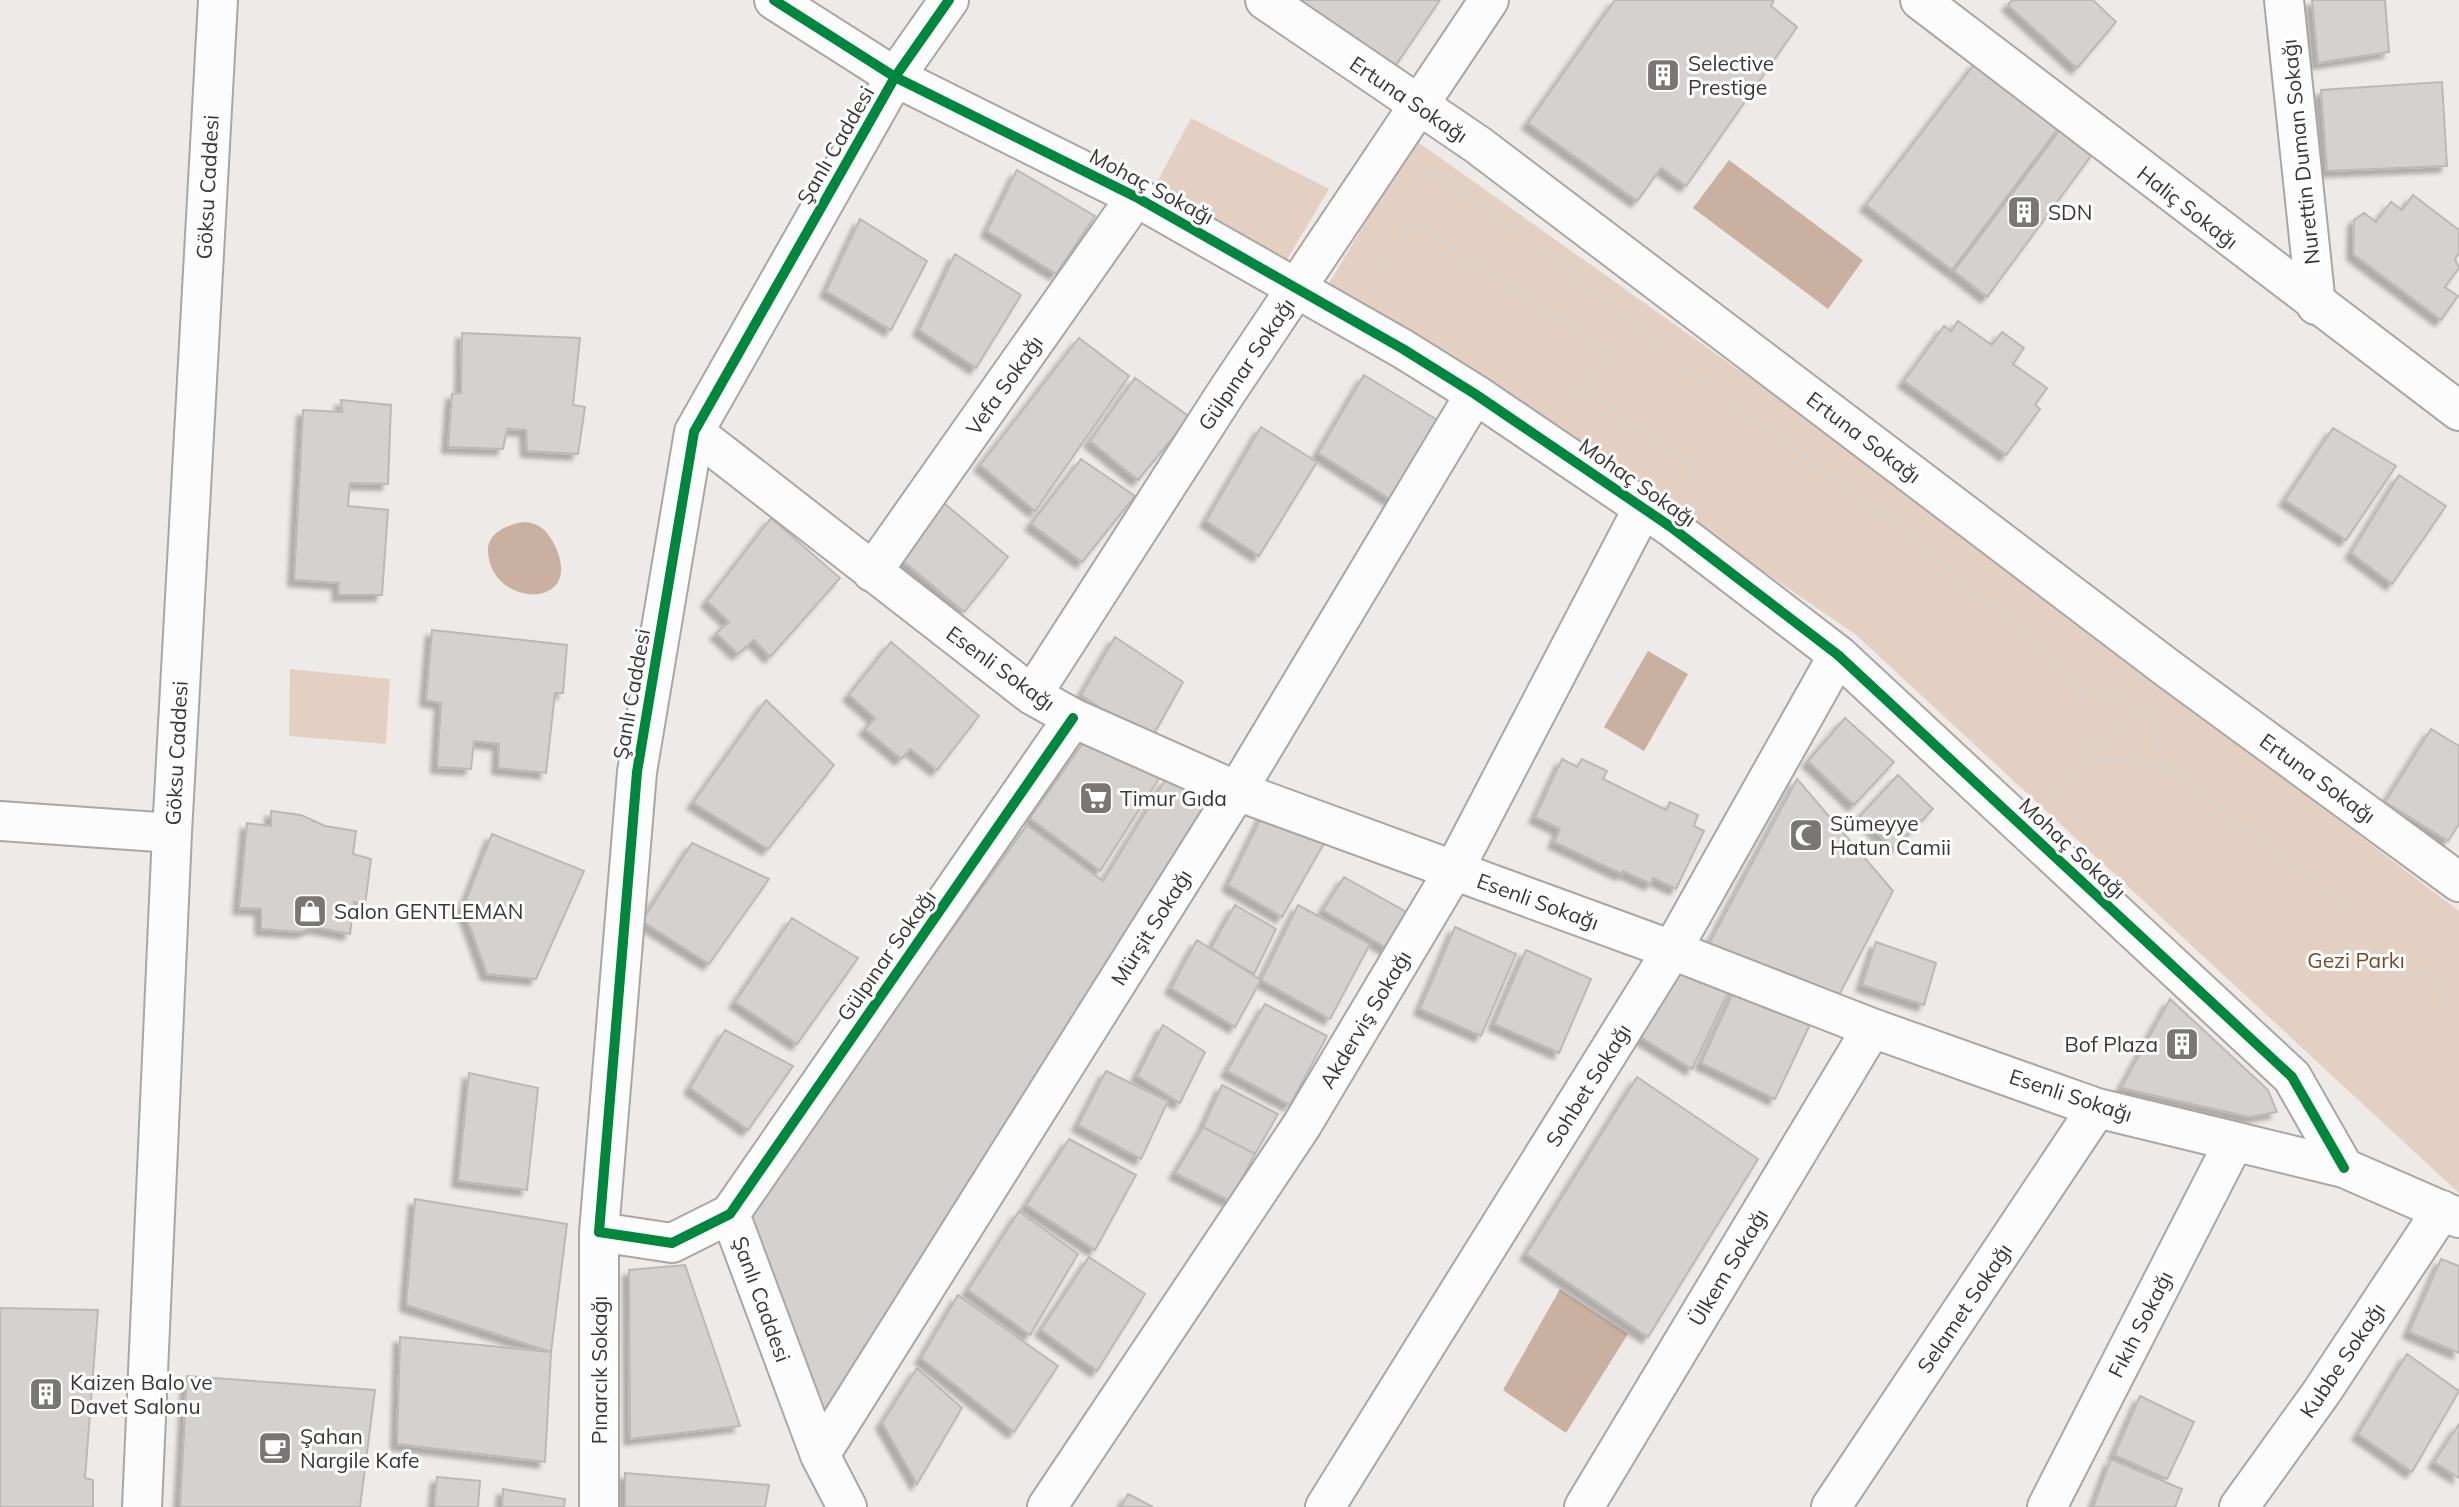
<svg xmlns="http://www.w3.org/2000/svg" width="2459" height="1507" viewBox="0 0 2459 1507" font-family="Mulish,sans-serif">
  <defs>
    <filter id="shadow"><feDropShadow dx="-6" dy="6" stdDeviation="2" flood-color="#0004"/></filter>
  </defs>
  <rect width="100%" height="100%" fill="#eeeae8"/>
  <path fill="#e4cfc3" d="M1191 118 1329 189 1286 261 1154 188Z
    M1415 140 1791 407 2459 911V1193L1855 634 1682 516 1325 290Z
    M290 669 390 679 386 744 289 736Z"/>
  <path fill="#cab0a1" d="M1729 160 1863 260 1828 309 1693 208Z
    M524 522C538 523 546 529 553 542 590 611 489 610 488 550 488 532 509 524 524 522Z
    M1648 651 1688 674 1644 751 1604 727Z
    M1560 1289 1628 1334 1566 1433 1503 1390Z"/>
  <path fill="#d4d1cf" stroke="#bbb8b7" stroke-width="2" filter="url(#shadow)" d="M1295 0H1440L1394 68Z
    M1615 0H1774L1771 6 1797 27 1686 186 1661 168 1637 201 1528 123Z
    M2012 0H2093L2116 22 2077 68 2008 5Z
    M2312 0H2385L2389 52 2318 63Z
    M1976 62 2060 126 1952 270 1866 205Z
    M2442 82 2447 166 2327 171 2321 90Z
    M2062 127 2094 152 1987 297 1954 271Z
    M1017 170 1095 216 1056 274 987 231Z
    M2413 195 2459 230V253L2455 259 2459 268 2445 287 2458 296 2441 320 2353 254 2354 220 2364 213 2376 222 2391 202 2402 210Z
    M860 219 927 261 891 330 826 291Z
    M955 254 1021 295 976 368 919 330Z
    M1958 321 1992 345 2002 332 2024 348 2013 364 2047 388 2035 405 2040 409 2006 455 1904 381 1944 326 1951 331Z
    M462 333 580 338 573 405 585 407 578 454 527 451 526 430 507 429 503 449 448 447 452 394 461 393Z
    M1079 338 1129 376 1035 511 980 465Z
    M1364 375 1439 421 1393 501 1318 453Z
    M1135 378 1190 417 1138 480 1090 441Z
    M341 400 391 405 388 484 350 483 348 506 388 510 382 595H338L339 583 294 580 303 410 342 412Z
    M1261 427 1317 462 1259 556 1206 521Z
    M2333 428 2396 466 2346 540 2285 500Z
    M1081 459 1135 496 1082 562 1031 524Z
    M2399 475 2446 506 2392 584 2351 553Z
    M944 503 1008 557 964 612 902 560Z
    M771 518 840 578 770 657 754 640 738 654 716 633 729 622 707 601Z
    M432 630 567 645 563 693H555L546 773 498 768 499 744 474 741 471 769 437 767 441 703 426 700Z
    M1115 637 1183 682 1150 741 1081 695Z
    M891 642 979 716 937 770 910 749 901 759 865 729 875 718 849 695Z
    M766 700 834 765 768 849 693 803Z
    M1845 718 1894 762 1854 805 1808 761Z
    M2431 729 2459 746V824L2448 841 2385 802Z
    M1083 743 1160 777 1100 871 1030 818Z
    M1562 759 1577 767 1582 759 1607 771 1603 779 1666 810 1670 802 1698 815 1694 826 1704 831 1676 889 1653 878 1651 884 1623 871 1622 874 1554 842 1560 829 1535 817Z
    M1898 775 1933 809 1894 849 1860 816Z
    M1166 779 1216 802 819 1435 743 1220 1027 825 1103 881Z
    M1797 779 1893 891 1839 995 1709 944Z
    M1266 808 1331 831 1282 917 1228 885Z
    M271 811 301 815 325 826 356 831 353 854 371 859 365 905 354 902 350 934 314 927 301 932 261 929V909L239 908 247 823 271 826Z
    M492 834 584 871 536 979 487 974 463 908Z
    M692 843 769 879 709 964 642 921Z
    M1344 877 1410 914 1391 951 1323 910Z
    M1235 905 1276 929 1254 974 1211 948Z
    M1298 905 1370 944 1330 1019 1261 980Z
    M792 918 858 958 797 1044 735 1002Z
    M1455 927 1516 954 1481 1036 1420 1009Z
    M1197 940 1261 980 1235 1027 1171 988Z
    M1876 942 1936 963 1924 1005 1862 985Z
    M1526 950 1591 979 1559 1053 1494 1024Z
    M1673 955 1733 982 1692 1069 1626 1028Z
    M1737 984 1814 1016 1775 1099 1701 1063Z
    M2170 999 2268 1090 2277 1112 2249 1117 2121 1088Z
    M1265 1004 1327 1036 1290 1105 1227 1071Z
    M1163 1025 1205 1052 1180 1103 1137 1076Z
    M725 1030 793 1066 748 1130 690 1088Z
    M1106 1071 1168 1101 1141 1159 1078 1125Z
    M469 1073 538 1088 527 1190 458 1181Z
    M1637 1077 1758 1159 1648 1337 1526 1254Z
    M1222 1085 1278 1114 1255 1154 1203 1127Z
    M1203 1127 1255 1154 1230 1201 1175 1173Z
    M1069 1139 1136 1175 1095 1250 1026 1205Z
    M415 1199 567 1224 551 1352 406 1305Z
    M1019 1211 1078 1254 1030 1335 968 1290Z
    M1089 1257 1145 1294 1097 1371 1041 1330Z
    M2441 1259 2459 1266V1353L2409 1332Z
    M685 1265 740 1426 630 1439 629 1270Z
    M958 1295 1058 1366 1014 1432 921 1358Z
    M0 1308 98 1310 85 1478 93 1480V1507H0Z
    M400 1337 551 1352 545 1462 397 1444Z
    M2407 1354 2459 1391 2412 1472 2358 1434Z
    M917 1368 962 1408 917 1484 882 1423Z
    M187 1376 375 1390 360 1507H180Z
    M2140 1396 2194 1422 2167 1479 2114 1455Z
    M2459 1424V1478L2434 1462Z
    M2111 1459 2182 1489 2175 1507H2093Z
    M625 1473 769 1485 765 1507H625Z
    M437 1477 480 1481 478 1507H434Z
    M503 1489 565 1499 564 1507H502Z
    M1128 1494 1153 1507H1121Z"/>
  <g fill="none" stroke-linecap="round" stroke-linejoin="round">
    <g stroke="#a9a6a4" stroke-width="42">
      <path id="minor" d="M774 0 895 77 1136 197 1403 349 1475 394 1671 527 1838 655 2292 1077 2344 1168
        M949 0 895 77 694 432 637 772 599 1232 672 1243 730 1214 1073 718
        M1265 0 1478 145 2170 670 2459 882
        M1920 0 2459 411
        M2284 0 2316 305
        M694 432 1032 695 1073 718 1237 791 1672 950 1872 1028 2097 1108 2344 1168 2459 1218
        M872 572 1136 197
        M1032 695 1226 393 1489 0
        M0 821 172 833
        M730 1214 820 1455 847 1507
        M820 1455 1237 791 1475 394
        M142 1507 172 833 218 0
        M599 1507V1232
        M1047 1507 1302 1125 1454 870 1643 508
        M1325 1507 1672 950 1838 655
        M1584 1507 1872 1028
        M1831 1507 2097 1108
        M2047 1507 2234 1142
        M2239 1507 2321 1393 2442 1210"/>
    </g>
    <path stroke="#d5d5d4" stroke-width="4.5" stroke-dasharray="2 5" stroke-linecap="butt" d="M1425 171 1515 229
      M1541 249 1703 382 1890 520 2007 619 2080 691 2090 758
      M1374 286 1411 221 1608 351 1582 387
      M1568 407 1582 387 1697 470 1689 488
      M2080 691 2131 695
      M2150 708 2163 765
      M2090 758 2163 765 2350 909 2373 969 2433 975 2447 1001 2459 999
      M2053 798 2142 702"/>
    <use href="#minor" stroke="#fcfcfc" stroke-width="38"/>
    <g stroke="#fff" stroke-width="15">
      <path id="cycleway" d="M774 0 895 77 1136 197 1403 349 1475 394 1671 527 1838 655 2292 1077 2344 1168
        M949 0 895 77 694 432 637 772 599 1232 672 1243 730 1214 1073 718"/>
    </g>
    <use href="#cycleway" stroke="#00873e" stroke-width="10"/>
  </g>
  <defs>
    <g id="building-square" transform="scale(1.75)"><rect x="-9" y="-9" width="18" height="18" rx="4" fill="#797674" stroke="#fff"/><path d="M-4-6H4V6H1V3H-1V6H-4ZM-2.5-4.3h1.7v1.8h-1.7ZM.8-4.3h1.7v1.8H.8ZM-2.5-1h1.7V.8h-1.7ZM.8-1h1.7V.8H.8Z" fill="#fff"/></g>
    <g id="supermarket-square" transform="scale(1.75)"><rect x="-9" y="-9" width="18" height="18" rx="4" fill="#797674" stroke="#fff"/><path d="M-6-5.5h2.5l.6 2H6L4.5 2H-2.5L-4.4-4H-6ZM-1.5 3.2a1.3 1.3 0 1 0 .1 0ZM3 3.2a1.3 1.3 0 1 0 .1 0Z" fill="#fff"/></g>
    <g id="mosque-square" transform="scale(1.75)"><rect x="-9" y="-9" width="18" height="18" rx="4" fill="#797674" stroke="#fff"/><path d="M3.5-4.9A6 6 0 1 0 3.5 4.9A5 5 0 1 1 3.5-4.9Z" fill="#fff"/></g>
    <g id="shop-square" transform="scale(1.75)"><rect x="-9" y="-9" width="18" height="18" rx="4" fill="#797674" stroke="#fff"/><path d="M-5-2.5h2.3a2.7 3.5 0 0 1 5.4 0H5L5.5 6h-11ZM-1.5-2.5h3a1.5 2.3 0 0 0-3 0Z" fill="#fff"/></g>
    <g id="cafe-square" transform="scale(1.75)"><rect x="-9" y="-9" width="18" height="18" rx="4" fill="#797674" stroke="#fff"/><path d="M-5.5-4.5H6V0H3Q3 3.5 0 3.5H-2.5Q-5.5 3.5-5.5 0ZM3-3.2v2h1.7v-2ZM-6 4.5H4V6H-6Z" fill="#fff"/></g>
  </defs>
  <g fill-rule="evenodd">
    <use href="#building-square" x="1663" y="75"/>
    <use href="#building-square" x="2024" y="212"/>
    <use href="#supermarket-square" x="1096" y="798"/>
    <use href="#mosque-square" x="1806" y="835"/>
    <use href="#shop-square" x="310" y="911"/>
    <use href="#building-square" x="2182" y="1044"/>
    <use href="#building-square" x="46" y="1394"/>
    <use href="#cafe-square" x="275" y="1448"/>
  </g>
  <g text-anchor="middle" dominant-baseline="central" stroke-width="6" stroke-linejoin="round" paint-order="stroke">
    <g font-size="21" fill="#3a3736" stroke="#fff" text-anchor="start">
      <text x="1688" y="63">Selective<tspan x="1688" dy="24">Prestige</tspan></text>
      <text x="2048" y="212">SDN</text>
      <text x="1120" y="798">Timur Gıda</text>
      <text x="1830" y="823">Sümeyye<tspan x="1830" dy="24">Hatun Camii</tspan></text>
      <text x="334" y="911">Salon GENTLEMAN</text>
      <text x="2158" y="1044" text-anchor="end">Bof Plaza</text>
      <text x="70" y="1382">Kaizen Balo ve<tspan x="70" dy="24">Davet Salonu</tspan></text>
      <text x="300" y="1436">Şahan<tspan x="300" dy="24">Nargile Kafe</tspan></text>
    </g>
    <g font-size="21" fill="#3a3736" stroke="#fff">
      <text transform="translate(1409 99) rotate(34)">Ertuna Sokağı</text>
      <text transform="translate(835 145) rotate(-60)">Şanlı Caddesi</text>
      <text transform="translate(2300 152) rotate(-96)">Nurettin Duman Sokağı</text>
      <text transform="translate(1152 186) rotate(28)">Mohaç Sokağı</text>
      <text transform="translate(207 187) rotate(-87)">Göksu Caddesi</text>
      <text transform="translate(2188 207) rotate(38)">Haliç Sokağı</text>
      <text transform="translate(1246 364) rotate(-56)">Gülpınar Sokağı</text>
      <text transform="translate(1004 385) rotate(-55)">Vefa Sokağı</text>
      <text transform="translate(1864 437) rotate(37)">Ertuna Sokağı</text>
      <text transform="translate(1638 482) rotate(35)">Mohaç Sokağı</text>
      <text transform="translate(1001 668) rotate(36)">Esenli Sokağı</text>
      <text transform="translate(631 694) rotate(-80)">Şanlı Caddesi</text>
      <text transform="translate(176 753) rotate(-87)">Göksu Caddesi</text>
      <text transform="translate(2318 778) rotate(36)">Ertuna Sokağı</text>
      <text transform="translate(2073 848) rotate(43)">Mohaç Sokağı</text>
      <text transform="translate(1538 901) rotate(20)">Esenli Sokağı</text>
      <text transform="translate(1151 927) rotate(-58)">Mürşit Sokağı</text>
      <text transform="translate(886 955) rotate(-55)">Gülpınar Sokağı</text>
      <text transform="translate(1365 1019) rotate(-59)">Akderviş Sokağı</text>
      <text transform="translate(1588 1085) rotate(-58)">Sohbet Sokağı</text>
      <text transform="translate(2071 1095) rotate(18)">Esenli Sokağı</text>
      <text transform="translate(1728 1267) rotate(-59)">Ülkem Sokağı</text>
      <text transform="translate(762 1299) rotate(70)">Şanlı Caddesi</text>
      <text transform="translate(1964 1308) rotate(-56)">Selamet Sokağı</text>
      <text transform="translate(2140 1324) rotate(-63)">Fıkıh Sokağı</text>
      <text transform="translate(2342 1360) rotate(-56)">Kubbe Sokağı</text>
      <text transform="translate(599 1370) rotate(-90)">Pınarcık Sokağı</text>
    </g>
    <g font-size="21" fill="#794726" stroke="#fff">
      <text x="2356" y="960">Gezi Parkı</text>
    </g>
  </g>
</svg>
